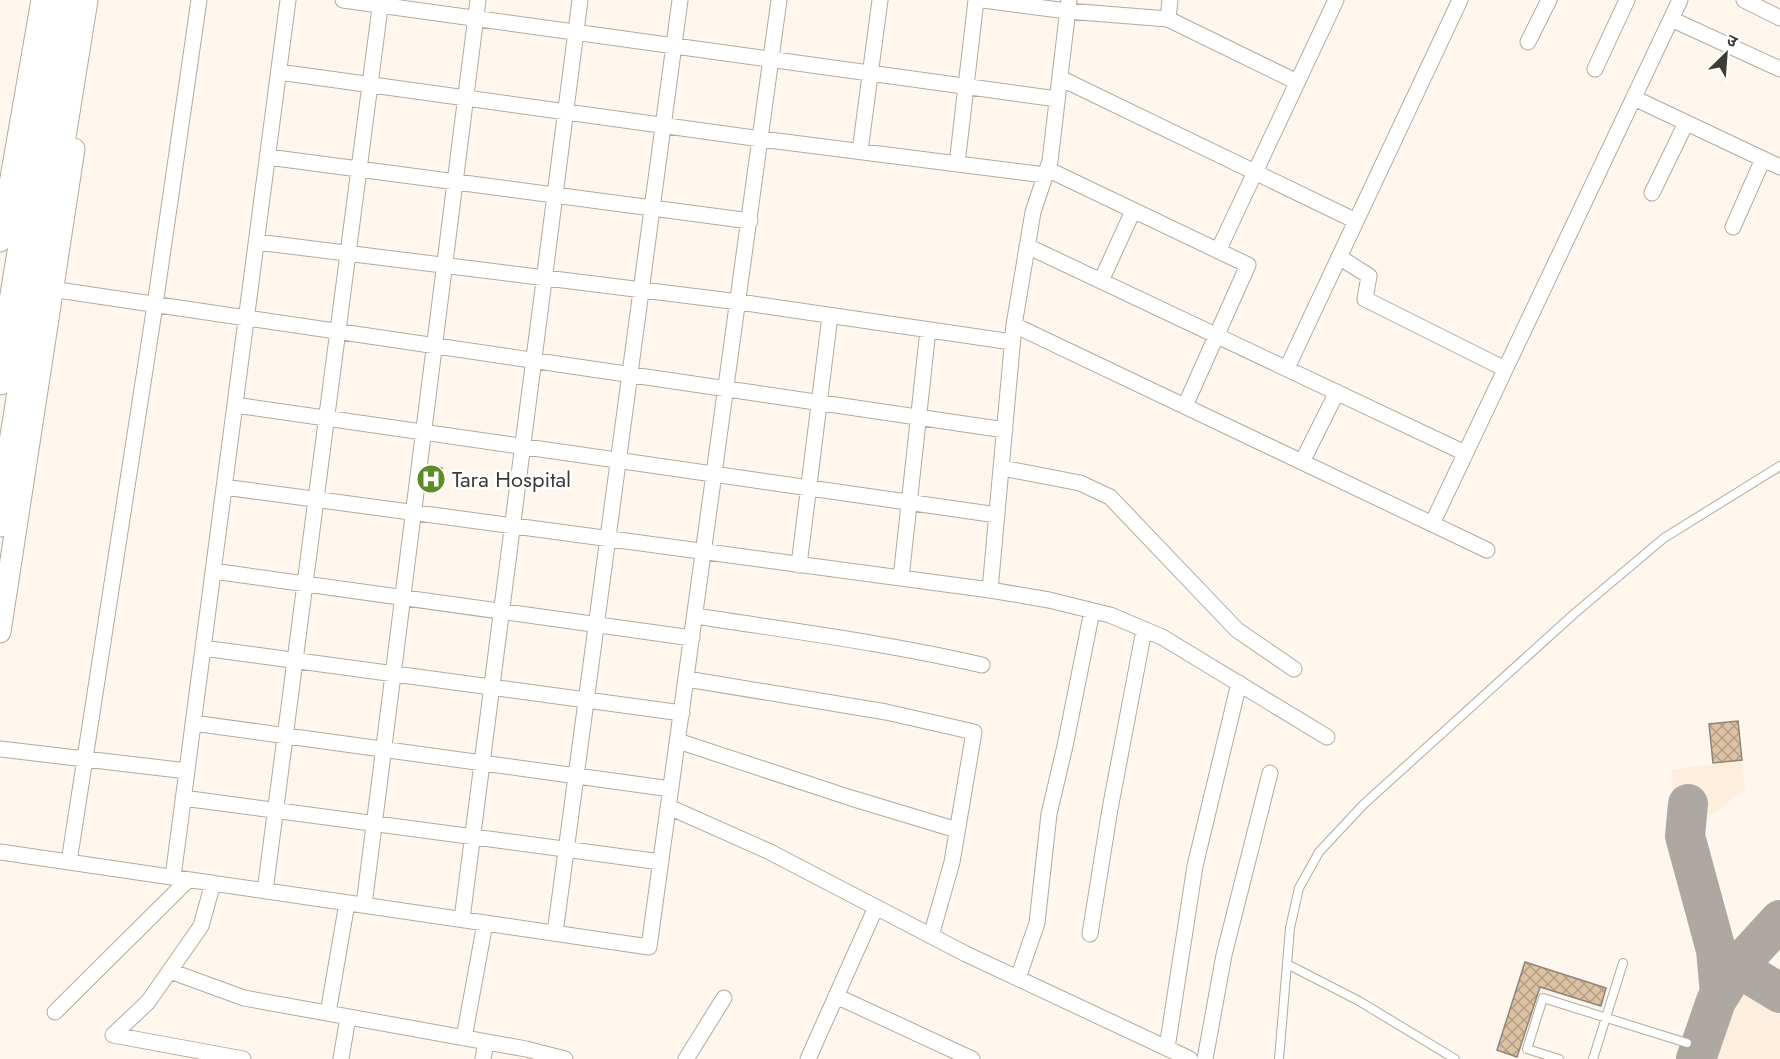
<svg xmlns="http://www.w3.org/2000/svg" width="1780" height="1059" viewBox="0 0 1780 1059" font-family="Jost,'Noto Sans Devanagari',sans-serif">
  <defs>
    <pattern id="building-cross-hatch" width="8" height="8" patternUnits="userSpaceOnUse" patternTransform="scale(1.5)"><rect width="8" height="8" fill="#dcc1a3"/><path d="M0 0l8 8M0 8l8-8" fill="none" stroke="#b49e86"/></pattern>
  </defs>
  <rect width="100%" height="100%" fill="#fff7ee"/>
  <path fill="#fdeedd" d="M1742 760 1745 789 1712 815 1673 797 1672 770Z
    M1741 989 1780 1012V1059H1710L1724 1017Z"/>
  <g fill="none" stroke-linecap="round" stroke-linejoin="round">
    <path stroke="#aea8a2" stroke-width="40" d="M1688 804 1685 836 1716 950 1720 994
      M1737 967 1780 993
      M1696 1059 1716 1001 1737 967 1780 920"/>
  </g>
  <path fill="url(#building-cross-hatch)" stroke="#8d857b" stroke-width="1.5" d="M429 466 442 468 438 490 426 489Z
    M1738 721 1742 760 1713 763 1709 724Z
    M1525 962 1606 988 1601 1006 1540 987 1517 1057 1497 1050Z"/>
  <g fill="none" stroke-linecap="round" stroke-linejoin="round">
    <g stroke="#b3aaa0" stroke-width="10">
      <path id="lane" d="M1287 964 1359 1001 1455 1059
        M1279 1059 1290 928 1299 888 1319 852 1364 804 1575 613 1664 538 1780 466
        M1559 1059 1527 1049 1543 998 1687 1043
        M1593 1059 1623 963"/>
    </g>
    <g stroke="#b3aaa0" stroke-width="17">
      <path id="street" d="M343 0 1057 99
        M983 0 1067 11 1168 19
        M1170 0 1168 19 1297 82
        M1744 0 1780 18
        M1671 19 1780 69
        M1528 42 1549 0
        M1595 69 1627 0
        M279 72 761 139 1045 175
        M1060 78 1356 221
        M1634 98 1780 167
        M860 151 880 0
        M268 157 750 221
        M957 164 976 0
        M1047 169 1248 265 1185 406
        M1652 193 1686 123
        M1733 227 1763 159
        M257 242 739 302 1012 342
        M1027 246 1465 453
        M1218 251 1336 0
        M1339 257 1369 276 1365 299 1505 369
        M1101 281 1133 211
        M51 289 1005 430
        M1014 325 1487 550
        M1287 368 1460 0
        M235 405 997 515
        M1302 462 1337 392
        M1002 468 1080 483 1110 497 1237 630 1294 669
        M224 487 990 590 1049 600 1110 615 1162 637 1327 737
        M1432 524 1680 0
        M799 565 830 316
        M213 571 692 638
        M901 578 928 330
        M990 590 1014 325 1033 212 1050 161 1069 0
        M696 616C791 631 888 643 982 665
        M203 648 682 713
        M687 679 886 712 974 732 952 862 931 936
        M193 723 671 789
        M678 741 851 798 957 830
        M0 749 187 771
        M183 798 661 862
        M669 807 768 851 966 954 1190 1059
        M0 852 649 947 779 0
        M69 862 155 305 199 0
        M173 877 288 0
        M265 891 381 0
        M364 905 478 0
        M462 919 580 0
        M555 933 680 0
        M1090 934 1110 809 1144 630
        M170 971 244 998 526 1049 565 1059
        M1018 978 1037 923 1049 814 1065 746 1092 611
        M836 996 972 1059
        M55 1012 188 880
        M328 1013 347 903
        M113 1035 148 1002 201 926 213 883
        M113 1035 243 1059
        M464 1038 485 923
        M1167 1048 1195 866 1239 683
        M341 1059 348 1017
        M483 1059 486 1042
        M686 1059 724 998
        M808 1059 876 907
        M1205 1059 1224 955 1270 773"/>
    </g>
    <g stroke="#b3aaa0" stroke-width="23">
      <path id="secondary" d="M0 241 42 0
        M0 632 74 149"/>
    </g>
    <g stroke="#b3aaa0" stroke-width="29">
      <path id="highway" d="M0 381 62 0
        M0 523 84 0"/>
    </g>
    <use href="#lane" stroke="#fff" stroke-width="8"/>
    <use href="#street" stroke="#fff" stroke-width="15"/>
    <use href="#secondary" stroke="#fff" stroke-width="21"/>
    <use href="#highway" stroke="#fff" stroke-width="27"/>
  </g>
  <defs>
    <g id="hospital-disc" transform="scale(1.5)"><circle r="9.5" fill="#5d8e24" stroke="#fff"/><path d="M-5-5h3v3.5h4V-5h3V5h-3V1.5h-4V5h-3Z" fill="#fff"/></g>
  </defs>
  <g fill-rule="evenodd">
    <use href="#hospital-disc" x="431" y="479"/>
  </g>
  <g text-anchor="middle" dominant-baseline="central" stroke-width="5" stroke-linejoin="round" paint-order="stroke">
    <g font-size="22" fill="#3e3a36" stroke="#fff" text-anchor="start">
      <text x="452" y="479">Tara Hospital</text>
    </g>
  </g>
  <g transform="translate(1726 54) rotate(25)" stroke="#ffffff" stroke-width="4.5" paint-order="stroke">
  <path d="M0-4.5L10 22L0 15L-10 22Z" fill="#3e3a36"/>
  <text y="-9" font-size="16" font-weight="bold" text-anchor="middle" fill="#3e3a36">उ</text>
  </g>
</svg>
